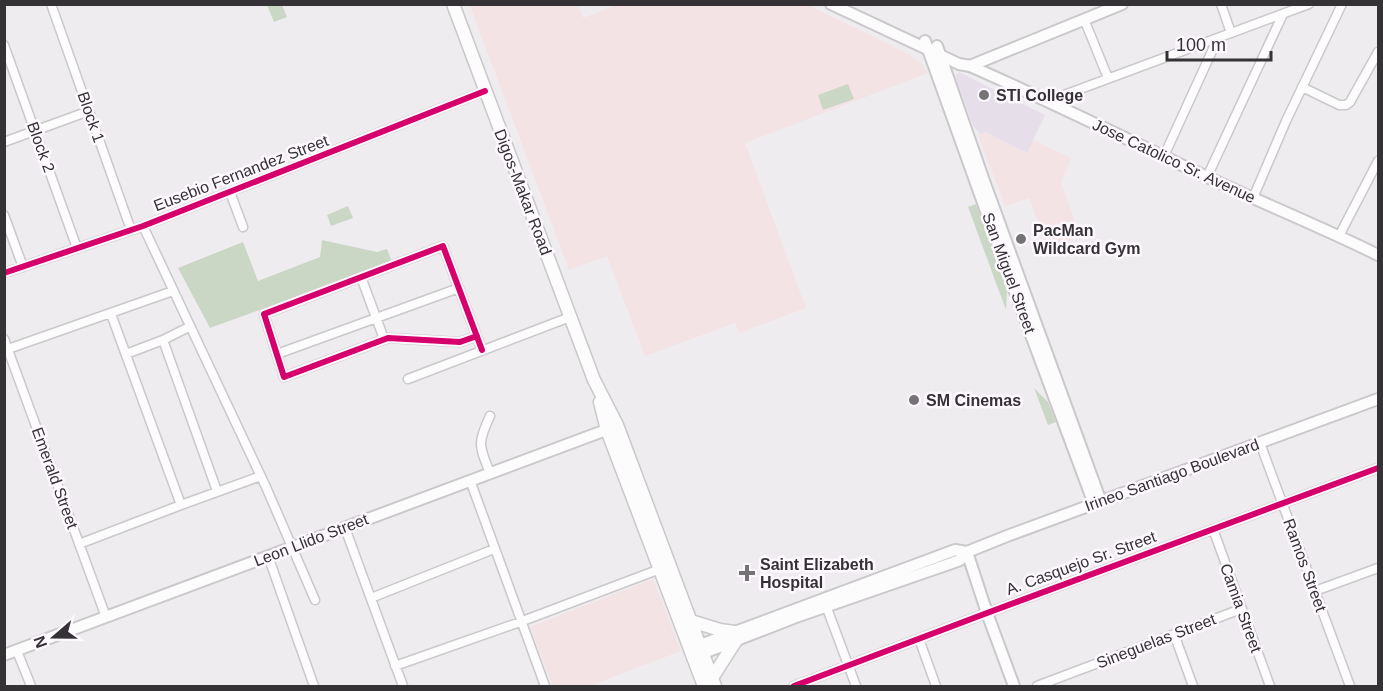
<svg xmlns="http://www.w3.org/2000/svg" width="1383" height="691" viewBox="0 0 1383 691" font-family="Helvetica,sans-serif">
  <rect width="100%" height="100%" fill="#efecf0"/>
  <path fill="#f3e3e4" d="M474 4 578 5 583 18 617 5H808L907 53 921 63 928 73 745 143 806 308 739 333 735 323 645 356 607 256 569 270 470 6Z
    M986 132 1027 153 1033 140 1071 158 1061 183 1079 233 1051 258 1029 198 1005 206 978 135Z
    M653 579 681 651 589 686H553L530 627Z"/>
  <path fill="#e6dfe9" d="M959 72 1045 115 1027 153 986 132 980 134 973 126 955 76Z"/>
  <path fill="#cbd7c5" d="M267 5H282L287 17 274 22Z
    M848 84 854 99 823 110 818 95Z
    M976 204 1007 291 1006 310 968 207Z
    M348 206 353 218 331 226 327 215Z
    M322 240 377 252 387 249 392 262 210 328 178 268 243 242 258 281 320 257Z
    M1034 388 1048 402 1056 422 1048 425Z"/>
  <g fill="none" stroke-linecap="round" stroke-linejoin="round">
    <g stroke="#cac8cb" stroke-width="11">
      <path id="minor" d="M51 4 131 230
        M1221 4 1231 33
        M1084 19 1108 78
        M4 45 77 248
        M1302 87 1339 105H1346L1350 102 1378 52
        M1048 101 1309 4
        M4 142 89 111
        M1164 156 1218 38
        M1207 177 1283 14
        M230 192 243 227
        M1253 198 1286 121 1342 4
        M4 215 23 267
        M143 226 266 487 315 600
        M1339 236 1378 161
        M4 273 143 226 485 91
        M361 277 384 339
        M111 314 181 505
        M477 336 460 342 388 338 284 377 264 314 443 246 482 350
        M4 339 106 617
        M163 340 217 491
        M8 349 173 291
        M126 354 163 340 189 327
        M277 354 459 288
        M408 379 570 317
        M490 416C477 444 479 445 490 473
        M1260 443 1350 686
        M470 480 545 686
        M345 528 403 686
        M1213 529 1270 686
        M79 544 181 505 261 476
        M268 556 314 686
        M1315 591 1378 568
        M371 598 494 549
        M825 603 856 686
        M1174 634 1193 686
        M919 639 936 686
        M17 651 31 686
        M395 666 520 622 660 569
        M794 686 987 613 1378 468
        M1037 686 1241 609"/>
    </g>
    <g stroke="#cac8cb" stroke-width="14">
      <path id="tertiary" d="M925 41 1015 292 1094 504
        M937 46 984 181 1101 502
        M970 66 1122 4
        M967 552 987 613 1014 686"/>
    </g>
    <g stroke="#cac8cb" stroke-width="14">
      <path id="secondary" d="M831 4 959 64 970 66C1050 101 1128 140 1207 177 1264 204 1322 227 1378 255
        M692 648 955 550 967 552 1007 536 1378 399
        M4 655 614 427
        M696 656 796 617 952 563 960 560 967 552"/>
    </g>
    <g stroke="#cac8cb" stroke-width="15">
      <path id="primary" d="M453 4 594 380 617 425 715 686
        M600 402 607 430 704 686
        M691 621 720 630 734 632
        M712 678 737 639"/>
    </g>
    <use href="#minor" stroke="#fdfcfd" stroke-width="8"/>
    <use href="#tertiary" stroke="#fdfcfd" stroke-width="10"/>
    <use href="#secondary" stroke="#fdfcfd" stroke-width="10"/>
    <use href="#primary" stroke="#fdfcfd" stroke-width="12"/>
    <g stroke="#fdf8fe" stroke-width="10">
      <path id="cycleway" d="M4 273 143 226 485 91
        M477 336 460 342 388 338 284 377 264 314 443 246 482 350
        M794 686 987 613 1378 468"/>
    </g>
    <use href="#cycleway" stroke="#d6006c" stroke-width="6"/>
  </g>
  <g fill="#757376" stroke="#fdf8fe" stroke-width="2">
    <circle cx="984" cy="95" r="6"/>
    <circle cx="1021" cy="239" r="6"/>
    <circle cx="914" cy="400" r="6"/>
    <path d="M744 564h6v6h6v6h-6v6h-6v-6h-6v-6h6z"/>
  </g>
  <g text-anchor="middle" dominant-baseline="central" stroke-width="5" stroke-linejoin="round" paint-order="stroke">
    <g font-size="16" font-weight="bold" fill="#343235" stroke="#fdf8fe" text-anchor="start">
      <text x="996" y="95">STI College</text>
      <text x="1033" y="230">PacMan<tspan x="1033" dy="18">Wildcard Gym</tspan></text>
      <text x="926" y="400">SM Cinemas</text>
      <text x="760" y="564">Saint Elizabeth<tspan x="760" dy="18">Hospital</tspan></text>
    </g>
    <g font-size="16" fill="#343235" stroke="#fdf8fe">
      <text transform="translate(91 117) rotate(71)">Block 1</text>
      <text transform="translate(41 147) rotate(70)">Block 2</text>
      <text transform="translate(1174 161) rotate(25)">Jose Catolico Sr. Avenue</text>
      <text transform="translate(241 173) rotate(-21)">Eusebio Fernandez Street</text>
      <text transform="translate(523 192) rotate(69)">Digos-Makar Road</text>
      <text transform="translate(1009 273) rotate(70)">San Miguel Street</text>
      <text transform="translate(1172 475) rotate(-20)">Irineo Santiago Boulevard</text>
      <text transform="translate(55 478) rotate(70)">Emerald Street</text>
      <text transform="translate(311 540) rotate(-21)">Leon Llido Street</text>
      <text transform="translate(1081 563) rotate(-20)">A. Casquejo Sr. Street</text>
      <text transform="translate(1305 565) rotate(70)">Ramos Street</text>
      <text transform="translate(1241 608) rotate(70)">Camia Street</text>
      <text transform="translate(1156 641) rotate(-21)">Sineguelas Street</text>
    </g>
  </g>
  <rect width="1383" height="691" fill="none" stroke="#343235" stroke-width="12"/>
  <g transform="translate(54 637) rotate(250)" stroke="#fdf8fe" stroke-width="4.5" paint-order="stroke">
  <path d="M0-4.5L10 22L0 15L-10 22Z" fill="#343235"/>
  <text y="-9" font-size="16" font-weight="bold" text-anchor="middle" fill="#343235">N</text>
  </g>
  <path d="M1167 51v9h104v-9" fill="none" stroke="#343235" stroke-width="3"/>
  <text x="1176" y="51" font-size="18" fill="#343235" stroke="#fdf8fe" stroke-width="4.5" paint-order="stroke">100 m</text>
</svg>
